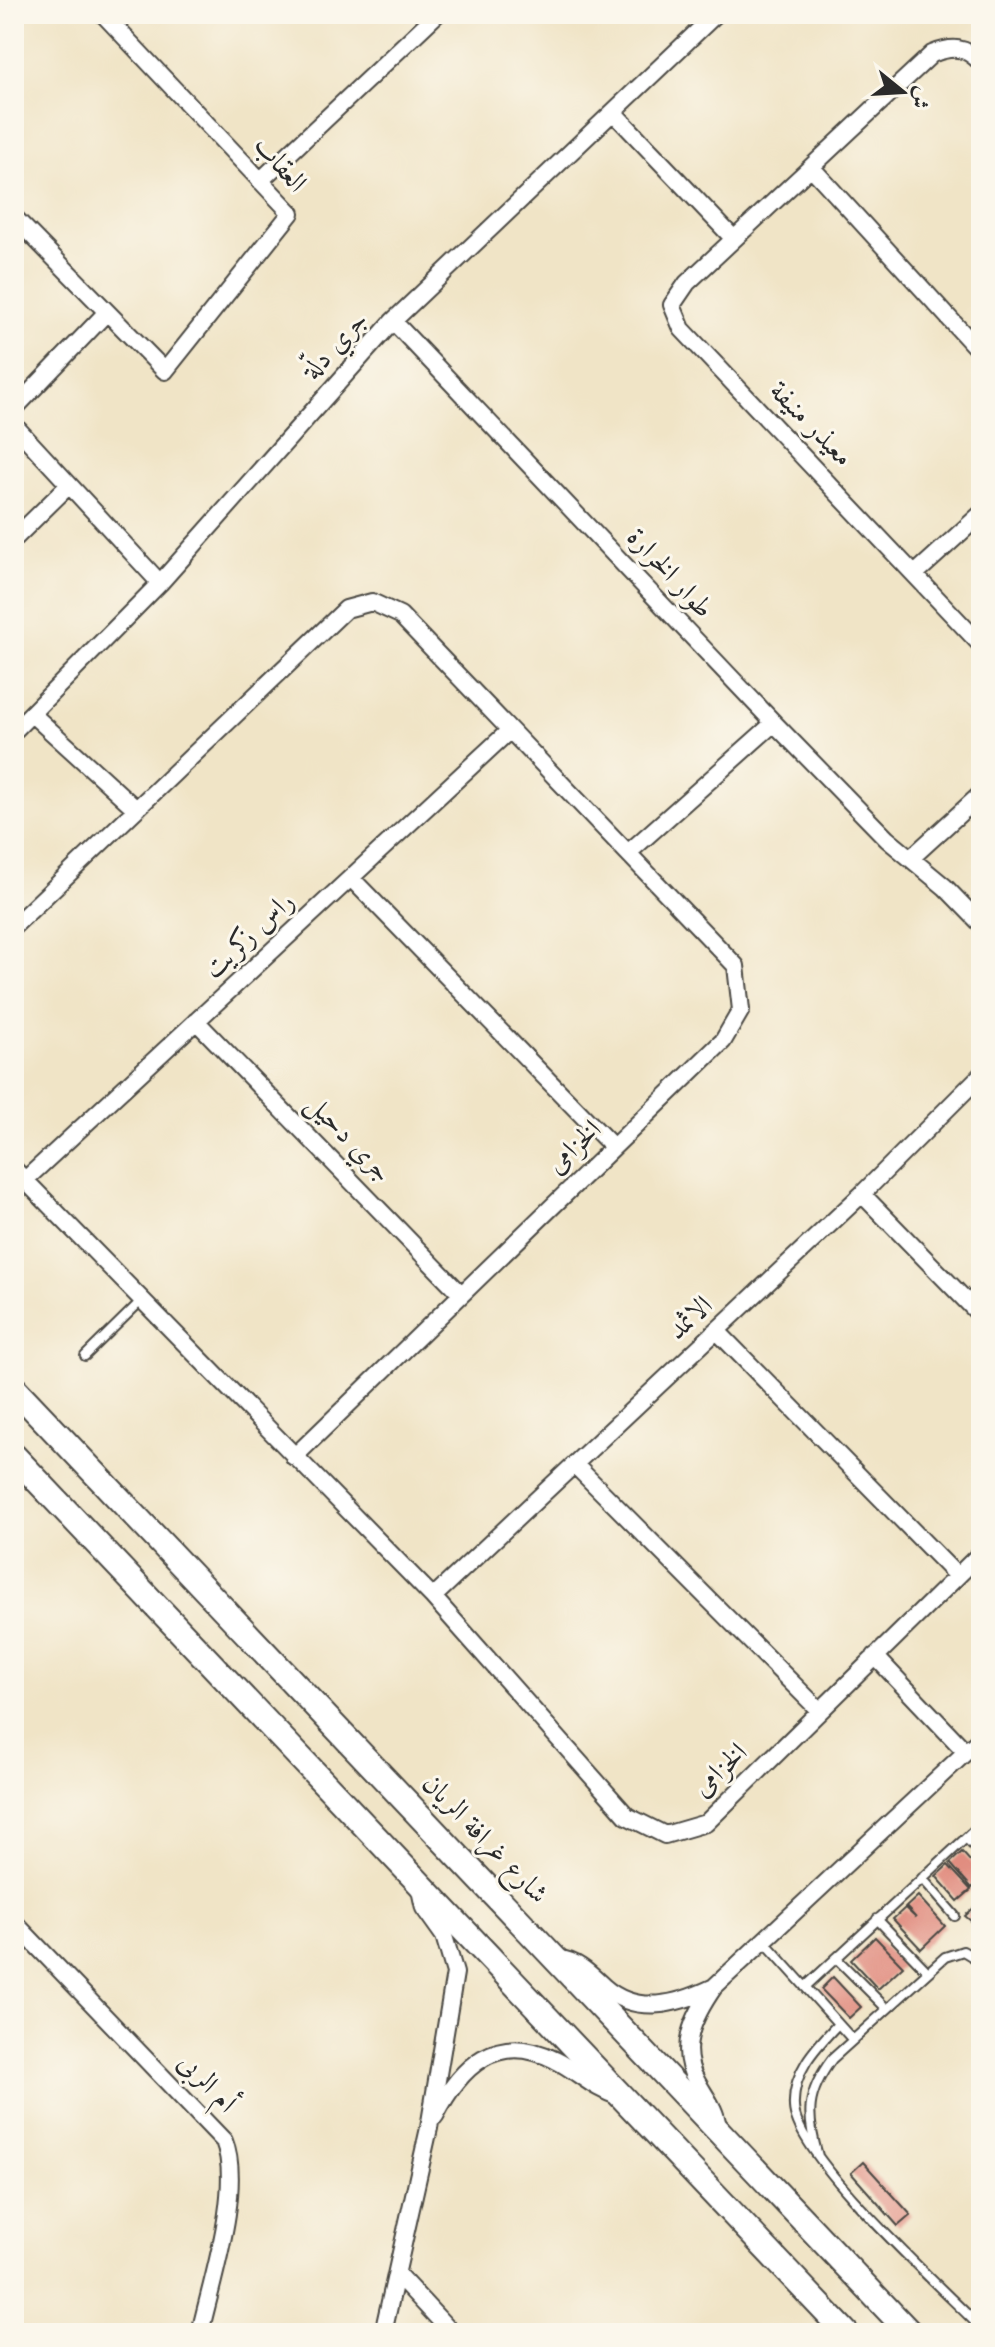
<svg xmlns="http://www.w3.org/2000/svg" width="995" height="2347" viewBox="0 0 995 2347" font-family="'Old Standard TT',Amiri,serif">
  <rect width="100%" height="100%" fill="#fbf7ec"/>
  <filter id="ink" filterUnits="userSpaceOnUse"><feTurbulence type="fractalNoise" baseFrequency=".0125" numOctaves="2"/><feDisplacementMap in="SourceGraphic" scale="16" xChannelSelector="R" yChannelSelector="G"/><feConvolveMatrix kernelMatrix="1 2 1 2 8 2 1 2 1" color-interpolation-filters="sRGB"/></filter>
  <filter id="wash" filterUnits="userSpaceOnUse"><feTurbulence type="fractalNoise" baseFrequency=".006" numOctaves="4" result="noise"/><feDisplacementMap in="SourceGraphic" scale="32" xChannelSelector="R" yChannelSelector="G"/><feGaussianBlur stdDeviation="1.8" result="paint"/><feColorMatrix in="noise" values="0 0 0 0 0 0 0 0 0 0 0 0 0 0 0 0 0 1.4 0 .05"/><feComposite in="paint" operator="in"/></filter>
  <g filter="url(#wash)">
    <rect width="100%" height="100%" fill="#f0e4c6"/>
    <g id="blocks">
      <path fill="#e18d80" d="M962 1852 981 1873V1880L972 1888 950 1863Z
        M948 1865 971 1890 958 1901 936 1876Z
        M918 1896 945 1926 921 1949 893 1919 905 1908 916 1918 906 1907Z
        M981 1901V1924L978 1927 965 1916Z
        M875 1937 903 1966 878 1989 851 1960Z
        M833 1977 861 2007 849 2018 821 1989Z
        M863 2162 911 2215 898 2226 851 2173Z"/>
    </g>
  </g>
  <g filter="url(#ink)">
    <use href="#blocks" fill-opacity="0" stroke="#494742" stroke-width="2"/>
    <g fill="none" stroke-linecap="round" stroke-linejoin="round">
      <g stroke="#494742" stroke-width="12">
        <path id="service" d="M85 1356 142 1300
          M966 1838 981 1854
          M922 1878 955 1916
          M877 1919 927 1971
          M764 1941 852 2039
          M836 1958 886 2008
          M805 1987 981 1824
          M838 2024C815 2048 792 2072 794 2107 796 2157 941 2287 981 2328
          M818 2156C806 2115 806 2094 832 2059L945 1957 963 1951 981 1962"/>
      </g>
      <g stroke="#494742" stroke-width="20">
        <path id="minor" d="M981 63C966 46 952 46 932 54L687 283 672 305 682 329 981 645
          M614 113 734 239
          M811 167 981 353
          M260 181 437 14
          M14 217 165 371 291 213 103 14
          M393 321 774 723 887 839 945 887 981 924
          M14 409 107 312
          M14 425 160 583
          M14 539 69 485
          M915 574 981 514
          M32 714 136 809
          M14 731 160 583 393 321 716 14
          M628 853 774 723
          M911 858 981 794
          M351 878 613 1147
          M14 926 346 609 372 602 400 615 736 966 741 1010 723 1041 294 1457
          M196 1021 461 1294
          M14 1169 433 1597 627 1816 665 1835 706 1823 981 1553
          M25 1180 510 730
          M862 1194 981 1316
          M717 1331 957 1576
          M575 1465 820 1711
          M433 1597 862 1194 981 1075
          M875 1656 966 1752
          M14 1922 224 2141C243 2187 211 2283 200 2333
          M556 1958C578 1961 589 1973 604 1987 637 2016 678 2004 712 1988
          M435 2116C460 2067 497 2030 555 2060 578 2071 593 2089 620 2097
          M718 2128C716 2109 706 2098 697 2082 677 2048 694 2016 714 1987L981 1738
          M397 2274 452 2333
          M383 2333 429 2128 455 1973 444 1936 424 1908 419 1885"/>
      </g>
      <g stroke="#494742" stroke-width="28">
        <path id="secondary" d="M14 1388 910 2333
          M14 1456 846 2333"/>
      </g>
      <use href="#service" stroke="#fff" stroke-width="8"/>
      <use href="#minor" stroke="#fff" stroke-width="16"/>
      <use href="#secondary" stroke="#fff" stroke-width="24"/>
    </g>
  </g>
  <g text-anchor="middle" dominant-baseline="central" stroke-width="6" stroke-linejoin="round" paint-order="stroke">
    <g font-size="28" fill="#2b2b2b" stroke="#fbf7ec">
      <text transform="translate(279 165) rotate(49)">العقاب</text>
      <text transform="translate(336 346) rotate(-48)">جري دلّة</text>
      <text transform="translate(810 425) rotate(46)">معيذر منيفة</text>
      <text transform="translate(669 574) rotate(47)">طوار الخرارة</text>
      <text transform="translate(250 936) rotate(-43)">راس زكريت</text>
      <text transform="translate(348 1139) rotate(46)">جري دحيل</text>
      <text transform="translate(575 1148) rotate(-44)">الخزامى</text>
      <text transform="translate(691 1319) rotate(-43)">الاثمد</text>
      <text transform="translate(721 1771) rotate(-44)">الخزامى</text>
      <text transform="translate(484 1840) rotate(46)">شارع غرافة الريان</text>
      <text transform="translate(206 2084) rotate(46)">أم الربى</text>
    </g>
  </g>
  <rect width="995" height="2347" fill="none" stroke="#fbf7ec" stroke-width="48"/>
  <g transform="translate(903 92) rotate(108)" stroke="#fbf7ec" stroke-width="6" paint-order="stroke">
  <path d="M0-6L14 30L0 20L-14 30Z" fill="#2b2b2b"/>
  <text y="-12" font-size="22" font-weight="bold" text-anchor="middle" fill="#2b2b2b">ش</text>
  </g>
</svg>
